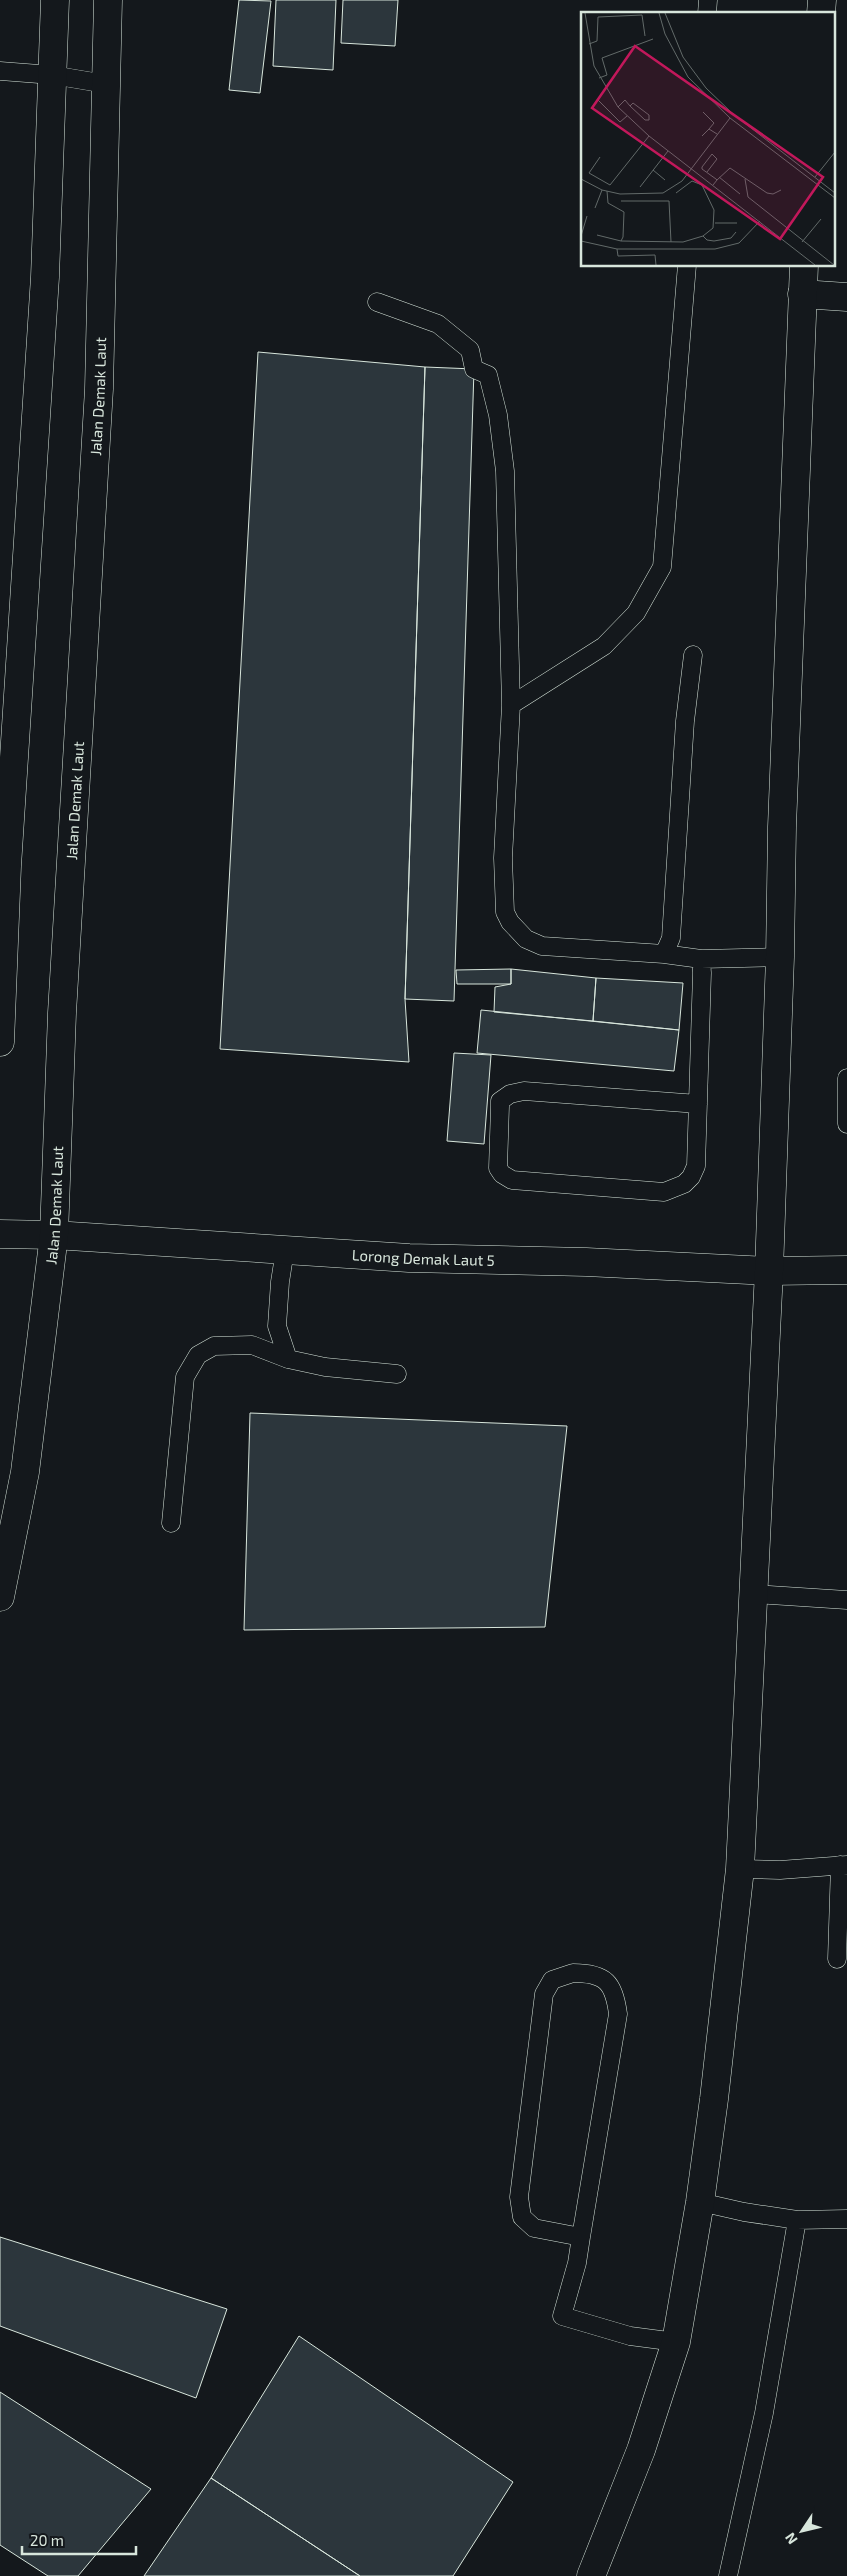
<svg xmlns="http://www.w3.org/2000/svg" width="847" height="2576" viewBox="0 0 847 2576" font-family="'Exo 2',sans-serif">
  <rect width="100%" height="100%" fill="#14181c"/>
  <path fill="#2c363c" stroke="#d8e6dc" d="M239 0 271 1 260 93 229 90Z
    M276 0H336L333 70 273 66Z
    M343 0H398L395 46 341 43Z
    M258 352 425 367 405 999 409 1062 220 1049Z
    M425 367 474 369 454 1001 405 999Z
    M511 969 596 978 593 1021 494 1012 495 987 511 984Z
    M511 969V984H457L456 970Z
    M596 978 683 983 679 1030 593 1021Z
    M481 1010 679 1030 674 1071 477 1053Z
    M454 1053 491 1055 484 1144 447 1141Z
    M250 1413 567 1426 545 1627 244 1630Z
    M0 2237 227 2309 196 2398 0 2326Z
    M299 2336 513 2482 453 2576H360L211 2478Z
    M0 2392 151 2489 78 2576H48L0 2545Z
    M211 2478 360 2576H144Z"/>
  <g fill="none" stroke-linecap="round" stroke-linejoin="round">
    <g stroke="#d8e6dc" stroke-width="19">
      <path id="service" d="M707 14 708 0
        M0 71 52 75 106 84
        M377 302 438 324 470 350 474 369 488 375 498 415 505 471 511 705 503 858 505 912 510 922 526 939 542 946 664 954 701 959
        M511 705 604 646 636 613 662 567 687 265
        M664 954 671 938 685 721 693 655
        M847 1078V1124
        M698 1104 524 1091 510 1094 500 1101V1106L498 1168 502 1174 512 1180 664 1192 684 1184 691 1177 696 1166 702 973 701 959 780 957
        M285 1250 280 1282 277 1326 288 1359 325 1367 397 1374
        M171 1523 185 1377 198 1355 214 1346 252 1345 288 1359
        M753 1594 847 1600
        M740 1869 780 1870 847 1865
        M837 1959 840 1865
        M573 1973C606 1973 614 1983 618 2014L581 2237 534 2228 522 2217 519 2197 544 1994 552 1980Z
        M700 2202 744 2212 797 2220 764 2413 728 2576
        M797 2220 847 2219
        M581 2237 577 2263 562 2316 630 2336 676 2342"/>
    </g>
    <g stroke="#d8e6dc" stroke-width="29">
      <g id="minor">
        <path d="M821 14 822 0"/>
        <path d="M802 294 847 297"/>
        <path id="s1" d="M0 1234 54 1235 409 1258 586 1262 769 1271 847 1270"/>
        <path d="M591 2576 641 2450 676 2342 700 2202 714 2099 740 1869 769 1271 780 957 782 827 804 265"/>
      </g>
    </g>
    <g stroke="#d8e6dc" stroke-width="29">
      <g id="secondary">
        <path d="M0 1042 7 866 45 277 55 0"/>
        <path id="s2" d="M0 1597 25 1472 54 1235 62 1013 99 389 108 0"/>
      </g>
    </g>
    <use href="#service" stroke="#14181c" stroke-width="18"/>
    <use href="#minor" stroke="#14181c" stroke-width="28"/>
    <use href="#secondary" stroke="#14181c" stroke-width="28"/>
  </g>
  <g text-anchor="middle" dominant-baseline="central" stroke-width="4" stroke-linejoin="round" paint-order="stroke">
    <g font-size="15" fill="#d8e6dc" stroke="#14181c">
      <text stroke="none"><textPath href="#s2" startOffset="1206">Jalan Demak Laut</textPath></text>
      <text stroke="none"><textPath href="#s2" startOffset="801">Jalan Demak Laut</textPath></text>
      <text stroke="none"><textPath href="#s2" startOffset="396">Jalan Demak Laut</textPath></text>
      <text stroke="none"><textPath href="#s1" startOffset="424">Lorong Demak Laut 5</textPath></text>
    </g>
  </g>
  <g transform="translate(581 12)">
    <rect width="254" height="254" fill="#14181c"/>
    <path fill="none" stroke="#626a69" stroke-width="1" d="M4 1 13 54 37 95 68 124 234 253M78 1 84 22 107 65 149 106 254 186M84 1 102 45 125 76 152 102 254 181M8 32 16 29 17 5 61 3 64 24M18 66 26 63 21 46 72 27M16 87 39 110 46 104M52 91 68 103V108H64L49 94ZM37 95 44 88 49 94M122 100 133 111 128 117M121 124 128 117 136 122M19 145 8 161 29 173 68 124M72 158 84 168M126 160 136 147 131 142 121 155V157L135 167 136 168 132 173M138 165 159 182M234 165 254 140M0 167 21 178 39 182 82 181 101 169 149 106M164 167 167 185 253 253M136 168 149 156 186 181 192 182 200 178M59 175 87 139M40 189H88L90 230M14 196 21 178M134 211H156M16 223 40 229 42 225 43 200 27 191 26 179M0 224 6 204M122 224 126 228 133 229 150 226 155 220M0 229 36 237H134L158 231 179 209M40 229 102 230 122 224 132 216 133 198 121 173 111 169 95 181M221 230 240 207M36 237 37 244 74 243 75 253"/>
    <path fill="#c2185b" fill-opacity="0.15" stroke="#c2185b" stroke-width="2.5" d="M54 34 242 165 199 227 11 96Z"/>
    <rect width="254" height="254" fill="none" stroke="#d8e6dc" stroke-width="2.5"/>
  </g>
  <g transform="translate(802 2531) rotate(235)" stroke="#14181c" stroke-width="4" paint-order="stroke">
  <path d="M0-4L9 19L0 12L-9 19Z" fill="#d8e6dc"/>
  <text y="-8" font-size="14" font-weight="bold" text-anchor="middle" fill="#d8e6dc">N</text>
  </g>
  <path d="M22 2546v8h114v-8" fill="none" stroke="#d8e6dc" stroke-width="2.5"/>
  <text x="30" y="2546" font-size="15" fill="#d8e6dc" stroke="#14181c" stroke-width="4" paint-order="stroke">20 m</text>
</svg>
